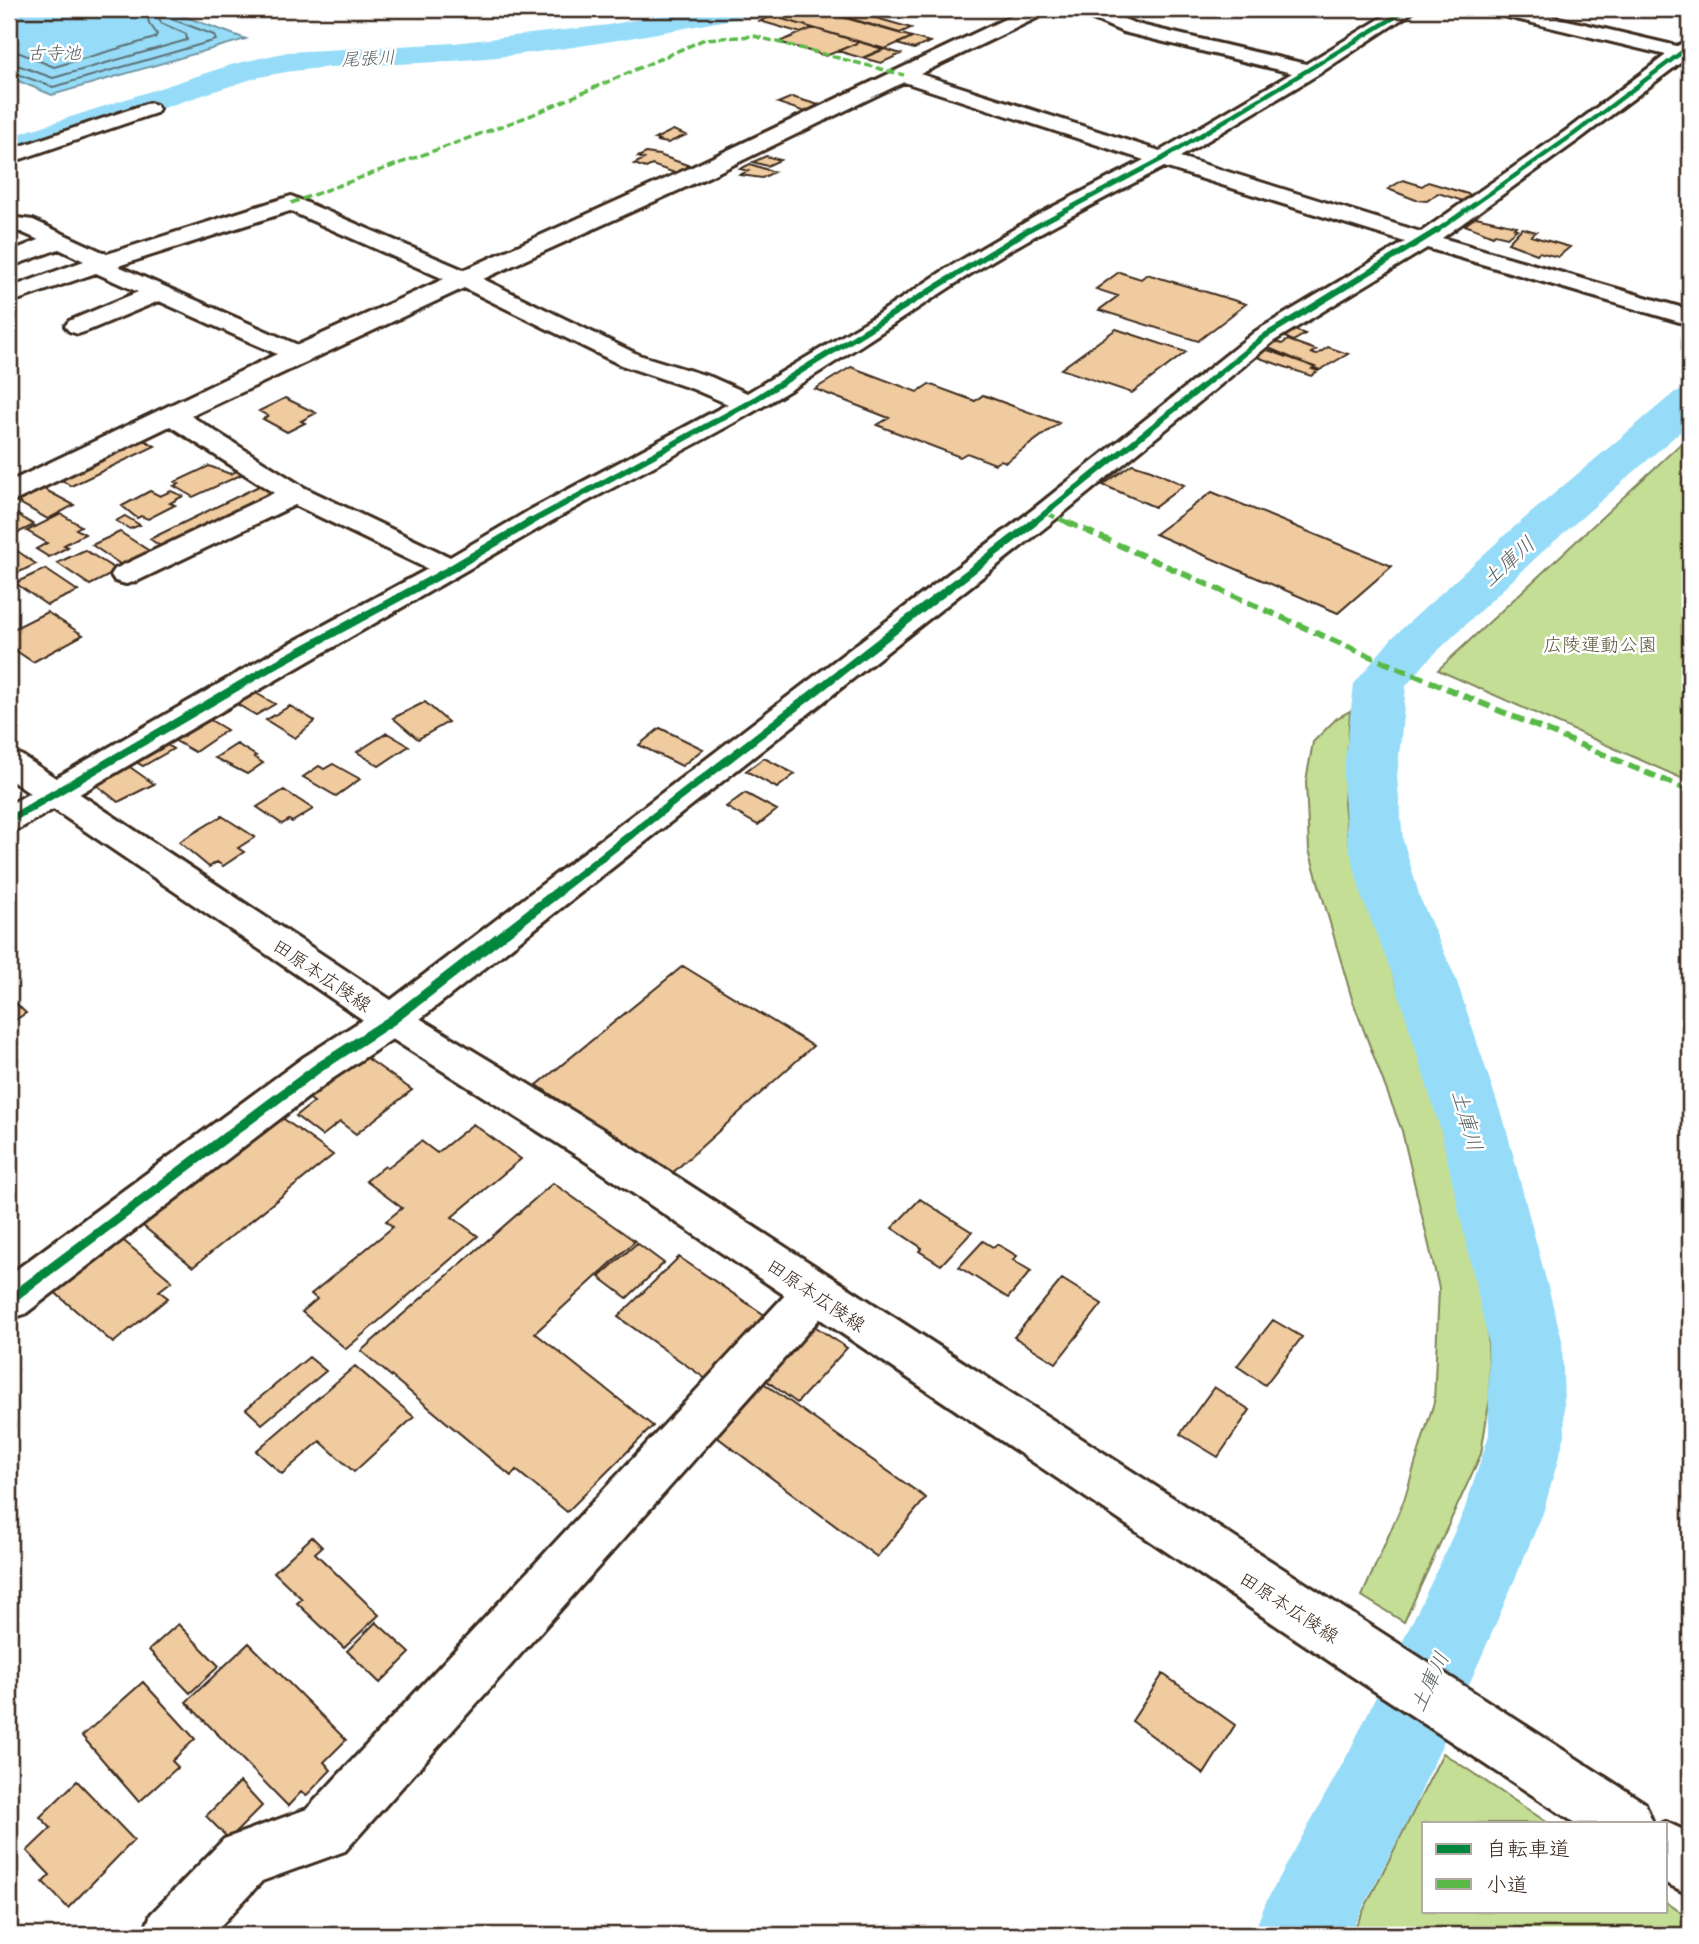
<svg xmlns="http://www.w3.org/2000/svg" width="1699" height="1944" viewBox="0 0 1699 1944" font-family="'Playpen Sans','Klee One',sans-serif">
  <rect width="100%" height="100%" fill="#fff"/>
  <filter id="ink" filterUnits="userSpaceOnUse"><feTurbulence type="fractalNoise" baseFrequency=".0143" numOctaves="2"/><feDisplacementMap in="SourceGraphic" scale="14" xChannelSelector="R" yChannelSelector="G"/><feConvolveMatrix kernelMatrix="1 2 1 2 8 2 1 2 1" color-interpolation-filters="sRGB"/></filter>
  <g filter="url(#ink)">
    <path fill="#c4de95" stroke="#80845a" stroke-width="2" d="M1690 435V782L1438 670Z
      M1350 711 1344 803 1348 840 1461 1174 1486 1284 1490 1397 1481 1454 1404 1622 1362 1596 1404 1500 1434 1402 1439 1288 1402 1131 1352 999 1309 850 1306 781 1313 742 1337 718Z
      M1443 1753 1548 1823H1424V1911H1666V1902L1690 1919V1935H1351Z"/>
    <path fill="#96dcf8" stroke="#7295a1" stroke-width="2" d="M9 9H164L246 39 52 95 9 77Z"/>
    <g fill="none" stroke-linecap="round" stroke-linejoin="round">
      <path stroke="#5f7175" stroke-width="2" d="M9 52 20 53 54 67 155 38 157 34 149 23 146 9
        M9 62 53 78 187 40 186 34 161 23 156 9
        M9 71 53 87 216 40 214 35 169 18 165 9"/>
      <path fill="#7295a1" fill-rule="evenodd" d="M1362 28 1364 31 1243 104 1238 103Z
        M1198 127 1203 128 1087 192 1082 191Z
        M978 249 983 250 941 275 936 274Z
        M903 295 908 296 856 330 851 329Z
        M683 425 690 427 555 500H549L548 498Z
        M493 529H499L500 531 412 582H409L405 580Z"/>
      <path fill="#96dcf8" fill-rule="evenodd" d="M693 9H753L748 15 738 18C643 36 548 54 452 61 386 66 319 63 255 78L9 158V137L234 64 288 52 454 43 608 25Z
        M1690 388V423L1540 554 1428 660 1406 686 1397 777 1403 840 1420 898 1456 979 1507 1132 1562 1340 1565 1435 1543 1513 1491 1635 1411 1814 1349 1935H1253L1266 1902 1349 1752 1433 1579 1464 1511 1489 1435 1488 1340 1441 1132 1394 979 1362 898 1347 840 1343 777 1354 684 1392 638 1506 534 1675 392Z"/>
    </g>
    <path fill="#f0cba0" stroke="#3b2a1e" stroke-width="2" d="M790 9H814L912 37 885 49 772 16Z
      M817 9H845L911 28 900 33Z
      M772 16 813 28 801 33 760 21Z
      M813 28 859 42 826 56 779 42Z
      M912 37 930 42 914 49 897 44Z
      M859 42 883 49 862 58 838 51Z
      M885 49 901 54 881 63 863 58Z
      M792 97 819 105 805 112 778 103Z
      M673 130 686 135 668 143 656 141 659 140 655 139Z
      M646 153 659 155 690 166 675 173 652 165 646 168 634 164 644 159 638 157Z
      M766 156 780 160 767 166 753 162Z
      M750 164 774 172 762 178 740 175 748 171 740 169Z
      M1403 180 1422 186 1428 182 1471 195 1463 201 1438 193 1427 201 1416 200 1388 189Z
      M1476 217 1516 226 1514 228 1517 229 1507 237 1495 234 1493 236 1465 225Z
      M1522 228 1536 232 1531 236 1570 247 1558 257 1539 252 1537 254 1508 243Z
      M1119 272 1141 279 1147 274 1246 304 1198 341 1099 310 1118 296 1096 289Z
      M1116 329 1186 352 1132 393 1061 369Z
      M1292 329 1305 334 1293 341 1281 335Z
      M1288 340 1316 350 1311 353 1316 355 1328 347 1348 354 1320 370 1264 346 1273 341 1282 344Z
      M1262 348 1315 367 1312 369 1318 371 1311 376 1251 355Z
      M851 367 917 392 929 384 975 401 983 395 1059 423 1006 462 1001 460 995 464 967 453 960 457 877 425 889 418 815 389Z
      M285 398 316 413 301 421 305 423 287 432 263 419 268 416 259 411Z
      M144 440 155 446 71 486 60 479Z
      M1132 464 1151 470 1184 485 1155 507 1103 485Z
      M209 466 230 474 237 471 243 474 193 497 174 486 179 484 175 482Z
      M261 485 275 493 163 548 150 539Z
      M42 488 74 505 48 519 16 501Z
      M150 491 160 496 171 491 183 496 170 503 175 505 148 519 141 516 137 518 122 506Z
      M1212 492 1392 566 1338 613 1155 534Z
      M9 509 34 525 11 536 9 534Z
      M61 514 81 526 76 529 85 534 64 545 68 547 49 557 36 549 47 543 27 531Z
      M125 516 140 525 130 529 116 521Z
      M120 532 154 554 126 568 92 545Z
      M9 545 36 564 9 577Z
      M85 550 118 571 90 585 57 563Z
      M45 569 78 591 47 605 15 583Z
      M47 612 83 635 33 662 9 646V631Z
      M254 692 275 704 256 715 235 703Z
      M425 702 448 722 418 739 393 718Z
      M290 706 315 721 295 738 266 720Z
      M207 718 227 730 195 752 172 739Z
      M660 728 703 749 682 766 639 745Z
      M387 733 409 746 379 766 357 752Z
      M158 739 173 749 143 766 128 757Z
      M237 744 256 756 254 757 263 763 247 774 215 758Z
      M764 758 795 774 777 788 746 771Z
      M120 760 154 784 118 802 89 779Z
      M333 764 360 779 336 796 303 777 319 766 324 769Z
      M284 790 313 809 292 822 289 820 282 824 257 807Z
      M745 793 777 810 758 825 726 807Z
      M222 816 255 837 238 848 244 852 223 866 217 862 209 867 179 842Z
      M683 966 813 1046 669 1176 537 1085Z
      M9 997 26 1013 9 1024Z
      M360 1053 412 1090 356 1134 340 1122 322 1136 296 1116 314 1102 304 1095Z
      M277 1114 333 1155 193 1267 137 1221Z
      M473 1124 521 1159 452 1217 478 1236 346 1349 302 1312 317 1299 311 1294 393 1227 386 1221 402 1208 366 1181 385 1166 387 1168 421 1141 437 1153Z
      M553 1183 635 1241 535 1333 653 1426 567 1512 516 1470 511 1476 361 1351Z
      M920 1199 972 1232 941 1265 919 1251 922 1248 892 1228Z
      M119 1237 172 1281 159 1291 168 1298 113 1343 51 1289Z
      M983 1241 993 1247 997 1244 1017 1256 1013 1260 1031 1271 1008 1298 959 1267Z
      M637 1243 664 1263 627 1298 599 1277Z
      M679 1257 766 1316 706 1379 618 1317Z
      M1062 1279 1102 1304 1056 1363 1014 1337Z
      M1273 1320 1302 1337 1265 1385 1237 1366Z
      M813 1325 847 1348 797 1403 763 1378Z
      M309 1357 326 1371 262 1424 246 1409Z
      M355 1366 414 1417 354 1472 320 1441 282 1474 256 1451Z
      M762 1382 926 1498 877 1557 713 1434Z
      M1214 1387 1250 1410 1218 1457 1180 1434Z
      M312 1537 322 1547 315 1553 379 1615 344 1648 297 1603 302 1599 274 1572Z
      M376 1622 410 1653 380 1683 347 1651Z
      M178 1624 219 1666 190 1693 149 1650Z
      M249 1643 346 1740 324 1762 331 1770 306 1796 301 1792 288 1806 186 1702Z
      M1163 1674 1235 1725 1204 1774 1132 1721Z
      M143 1682 195 1739 172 1761 178 1767 139 1802 82 1736Z
      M77 1781 134 1840 68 1908 43 1882 50 1875 27 1851 51 1828 40 1817Z
      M240 1782 262 1806 229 1839 206 1816Z"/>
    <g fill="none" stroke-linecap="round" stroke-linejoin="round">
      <g stroke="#3b2a1e" stroke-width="6">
        <path id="minor" d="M1026 9H1049L1047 13 920 74 1160 151 1292 73 1123 32 1079 13 1077 9H1101L1136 24 1306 64 1396 9H1417L1317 75 1180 157 1421 232 1567 130 1666 55 1491 13 1489 9H1520L1677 46 1690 40 1688 57 1581 138 1442 238 1690 310V325L1427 248 1274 341 1056 519 406 1030 332 1079 25 1314 9 1319V1275L304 1057 378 1010 1036 507 1256 331 1405 242 1164 167C1096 203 1026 238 961 280 894 323 829 368 760 408 691 448 619 483 550 522 373 624 197 725 21 828L9 832V805L267 656 428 569 295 505 137 581 126 584 115 581 111 575 115 569 274 493 170 426 19 499 9 502V482L277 354 159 301 87 331 78 334 69 331 65 326 69 321 138 292 96 273 9 303V288L84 261 59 249 9 267V252L39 240 21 232 9 231V217L33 220 107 254 291 196 464 270 692 167ZM904 82 1144 160 1043 212 946 269 869 320 747 393 711 377 639 355 483 279 708 177ZM290 211 444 279 298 345 118 266ZM464 288 621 365 693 389 728 404 530 510 450 557 305 488 191 416Z
          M149 103 156 105 159 109 156 113 9 163V150Z
          M815 1274 831 1280 838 1293 831 1306 345 1851 262 1881 212 1935H143L151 1914 224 1839 307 1809 799 1280Z"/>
      </g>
      <g stroke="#3b2a1e" stroke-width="6">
        <path id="major" d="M9 752 21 755 406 1010 609 1133 1645 1803 1653 1823H1575L1341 1669 579 1157 378 1030 9 779Z
          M1666 1822 1690 1833V1895L1666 1883V1823H1662Z"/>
      </g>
      <use href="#minor" fill="#fff" fill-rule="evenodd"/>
      <use href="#major" fill="#fff" fill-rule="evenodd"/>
      <path stroke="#58b947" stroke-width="3.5" stroke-dasharray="8 3.5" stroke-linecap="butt" d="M291 203 532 115 705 39 754 36 904 75"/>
      <path stroke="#58b947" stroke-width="4.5" stroke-dasharray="10 4.5" stroke-linecap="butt" d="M1046 513 1071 524"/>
      <path stroke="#58b947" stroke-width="6" stroke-dasharray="12 6" stroke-linecap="butt" d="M1067 522 1346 646 1690 791"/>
      <g stroke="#fff" stroke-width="7">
        <path id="cycleway-far3" d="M1025 232 1160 160 1408 9
          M1435 232 1574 134 1690 46"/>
      </g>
      <g stroke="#fff" stroke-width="9">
        <path id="cycleway-far2" d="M527 524 749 403 1028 230
          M1032 524 1265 336 1438 230"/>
      </g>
      <g stroke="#fff" stroke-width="11">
        <path id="cycleway-far1" d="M9 820 278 663 451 569 530 522
          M557 892 1034 522"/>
      </g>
      <g stroke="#fff" stroke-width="14">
        <path id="cycleway" d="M9 1300 318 1068 392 1020 559 891"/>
      </g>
      <use href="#cycleway-far3" stroke="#00873e" stroke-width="4.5"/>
      <use href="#cycleway-far2" stroke="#00873e" stroke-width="6"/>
      <use href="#cycleway-far1" stroke="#00873e" stroke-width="8"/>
      <use href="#cycleway" stroke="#00873e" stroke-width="10"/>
    </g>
  </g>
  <g text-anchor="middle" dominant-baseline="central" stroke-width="5" stroke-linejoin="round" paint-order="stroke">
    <g font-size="18" font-style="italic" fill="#565f5f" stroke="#fff">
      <text x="54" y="51">古寺池</text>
      <text transform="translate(368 57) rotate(-3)">尾張川</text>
    </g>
    <g font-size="19" fill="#5d573c" stroke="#fff">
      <text x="1600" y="643">広陵運動公園</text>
    </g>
    <g font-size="19" fill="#3b2a1e" stroke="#fff">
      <text transform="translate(323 974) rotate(34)">田原本広陵線</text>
      <text transform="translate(817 1294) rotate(34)">田原本広陵線</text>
      <text transform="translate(1290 1606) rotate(33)">田原本広陵線</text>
    </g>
    <g font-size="21" font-style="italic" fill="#565f5f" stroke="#fff">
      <text transform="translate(1507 560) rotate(-42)">土庫川</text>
      <text transform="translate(1469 1120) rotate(74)">土庫川</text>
      <text transform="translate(1428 1681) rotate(-65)">土庫川</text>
    </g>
  </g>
  <rect width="1699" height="1944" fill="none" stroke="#fff" stroke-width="35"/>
  <rect x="18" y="18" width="1664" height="1909" fill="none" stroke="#3b2a1e" stroke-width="2.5" filter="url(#ink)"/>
  <rect x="1422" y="1822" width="245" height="91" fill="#ffffff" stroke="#b1aaa5" stroke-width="2"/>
  <rect x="1436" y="1844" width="35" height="10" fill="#00873e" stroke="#b1aaa5" stroke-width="2"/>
  <text x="1486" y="1856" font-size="21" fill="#3b2a1e">自転車道</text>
  <rect x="1436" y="1879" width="35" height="10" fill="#58b947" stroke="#b1aaa5" stroke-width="2"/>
  <text x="1486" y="1892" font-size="21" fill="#3b2a1e">小道</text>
</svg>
